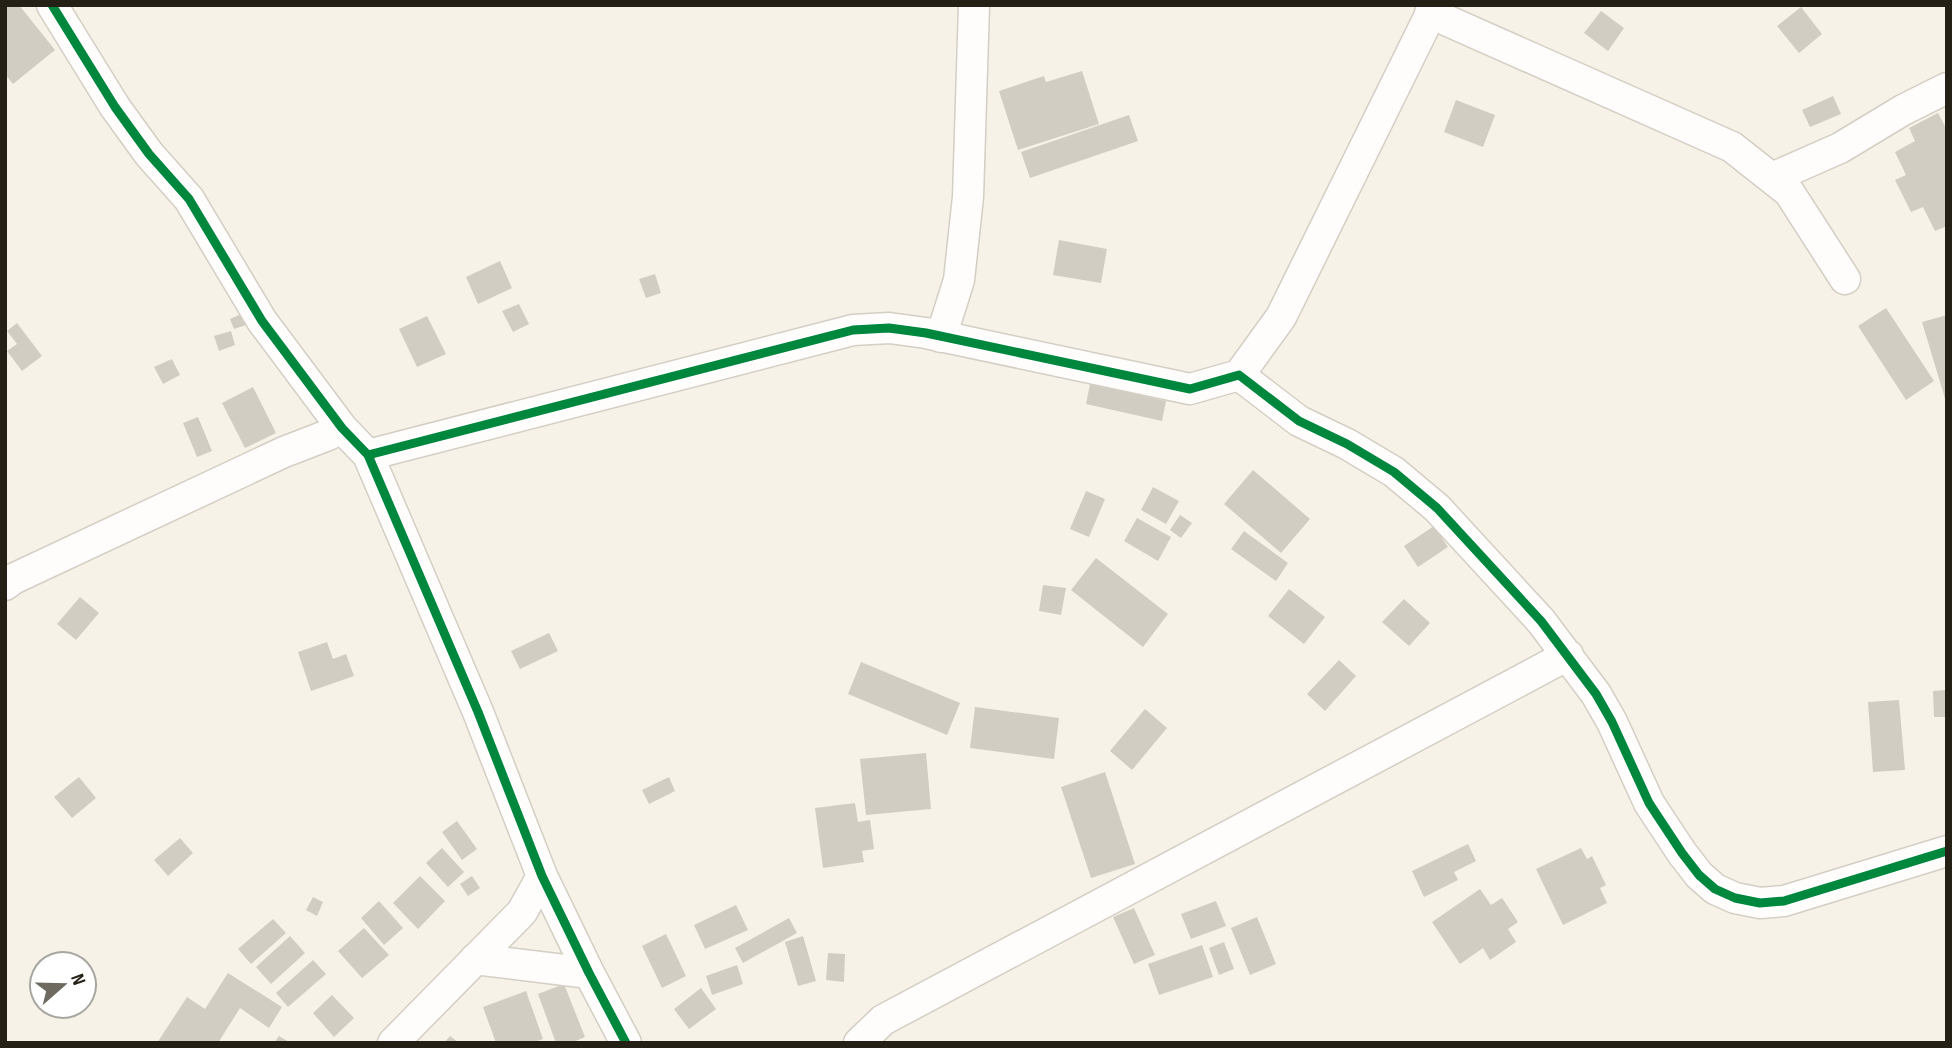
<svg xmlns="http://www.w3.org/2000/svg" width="1952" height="1048" viewBox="0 0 1952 1048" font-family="'Sofia Sans Condensed',sans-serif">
  <rect width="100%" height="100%" fill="#f7f2e8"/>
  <path fill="#d2cdc3" d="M7 5H19L55 50 13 84 5 74V6Z
    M1801 7 1822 34 1799 53 1777 26Z
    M1601 11 1624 28 1608 51 1584 33Z
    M1082 71 1099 124 1018 150 999 91 1044 76 1046 82Z
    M1833 96 1841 114 1810 127 1802 110Z
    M1456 100 1495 115 1483 147 1444 132Z
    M1938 113 1947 130V226L1935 231 1923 207 1911 212 1895 180 1906 175 1895 152 1915 141 1909 128Z
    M1129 115 1138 141 1030 178 1021 152Z
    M1059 240 1107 249 1101 283 1053 275Z
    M500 261 512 288 478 304 466 277Z
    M655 274 661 293 646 298 639 279Z
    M519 304 529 324 513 332 502 311Z
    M1886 308 1934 381 1906 400 1858 326Z
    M241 314 246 325 234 329 230 319Z
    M1947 315V402H1946L1922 322Z
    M427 316 446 354 417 367 399 329Z
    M17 323 42 356 22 371 7 351 17 344 7 331Z
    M231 331 235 345 219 351 214 336Z
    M172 359 180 375 163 384 154 367Z
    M1090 384 1166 401 1162 421 1086 404Z
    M253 387 276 433 245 448 222 403Z
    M198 417 212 451 197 457 183 423Z
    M1253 470 1310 519 1281 553 1224 504Z
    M1153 487 1179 501 1166 524 1141 510Z
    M1086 491 1105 499 1089 537 1070 529Z
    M1180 515 1192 523 1181 538 1170 530Z
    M1137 518 1171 537 1158 561 1124 541Z
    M1434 526 1448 547 1418 567 1404 546Z
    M1244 531 1288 563 1276 581 1231 549Z
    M1096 558 1168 614 1143 647 1071 590Z
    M1043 585 1066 588 1061 615 1039 611Z
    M1289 589 1325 617 1304 644 1268 616Z
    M80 597 99 613 76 640 57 624Z
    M1404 599 1430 623 1409 646 1382 622Z
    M549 633 558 651 520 669 511 651Z
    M327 642 333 659 346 654 354 676 311 691 298 652Z
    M1339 660 1356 676 1325 711 1307 694Z
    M861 662 960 703 947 735 848 694Z
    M1947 690V717H1934L1933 691Z
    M1899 700 1905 770 1873 772 1868 702Z
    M975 707 1059 718 1054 759 970 748Z
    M1145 709 1167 728 1132 770 1110 751Z
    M926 753 931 809 866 815 860 759Z
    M1105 772 1135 864 1091 878 1061 787Z
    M79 777 96 798 72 818 54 797Z
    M669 777 675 791 649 804 642 790Z
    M855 803 858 822 870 820 874 849 862 851 864 862 823 868 815 808Z
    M457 821 477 849 462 860 442 832Z
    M180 838 193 853 168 876 154 860Z
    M1468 844 1476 861 1454 872 1458 880 1424 897 1412 871Z
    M442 848 464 872 448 887 426 863Z
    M1581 848 1587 859 1592 856 1606 885 1600 888 1607 903 1563 925 1536 869Z
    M420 876 445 901 418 929 393 903Z
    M472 876 480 888 468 896 460 884Z
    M1480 889 1491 905 1502 898 1518 922 1508 929 1516 942 1490 960 1483 948 1460 964 1432 922Z
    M313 897 323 902 317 916 306 910Z
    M379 901 403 928 384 945 361 918Z
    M1216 901 1226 926 1191 939 1181 914Z
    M736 905 748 930 705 949 694 925Z
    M1134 908 1155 955 1134 964 1113 917Z
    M1257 917 1276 964 1250 975 1231 928Z
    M789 918 797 933 743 963 735 948Z
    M273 919 286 933 251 964 238 949Z
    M364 928 389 955 362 978 338 951Z
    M666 934 686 976 662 988 642 946Z
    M290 936 305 953 271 984 256 967Z
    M803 936 816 981 798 986 785 942Z
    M1224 942 1234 969 1219 975 1209 948Z
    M1202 945 1213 977 1159 995 1148 964Z
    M828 953 845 954 844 982 826 980Z
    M313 960 326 974 288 1007 276 993Z
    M737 965 743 984 712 995 706 976Z
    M228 973 282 1007 269 1028 240 1008 218 1043H157L187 997 205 1009Z
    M564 984 585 1037 571 1043H556L538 994Z
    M701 988 716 1009 689 1029 674 1009Z
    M526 991 543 1039 532 1043H496L483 1007Z
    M332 995 354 1018 334 1037 313 1013Z
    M279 1036 291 1043H274Z
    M450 1036 459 1043H444Z"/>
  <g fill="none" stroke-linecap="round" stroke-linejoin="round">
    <g stroke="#d4cec4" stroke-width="33">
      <path id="minor" d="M52 5 115 107 149 154 189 199 262 321 342 428 368 455 478 712 542 876 589 973 626 1043
        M1430 13 1732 147 1789 192 1845 279
        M1772 178 1840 148 1903 110 1947 88
        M941 337 959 280 968 197 974 5
        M1239 375 1281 317 1435 5
        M368 455 853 330 889 328 926 333 1190 389 1239 375 1299 421 1347 444 1394 472 1437 508 1541 621 1596 694 1612 722 1649 803 1682 853 1699 875 1715 889 1735 898 1760 903 1784 901 1947 851
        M5 585 13 579 284 452 328 435 342 428
        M475 959 589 973
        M393 1043 522 912 542 876
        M859 1043 883 1020 1568 655"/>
    </g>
    <use href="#minor" stroke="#fefdfc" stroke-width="30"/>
    <g stroke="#fff" stroke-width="13">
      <path id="cycleway" d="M52 5 115 107 149 154 189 199 262 321 342 428 368 455 478 712 542 876 589 973 626 1043
        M368 455 853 330 889 328 926 333 1190 389 1239 375 1299 421 1347 444 1394 472 1437 508 1541 621 1596 694 1612 722 1649 803 1682 853 1699 875 1715 889 1735 898 1760 903 1784 901 1947 851"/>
    </g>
    <use href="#cycleway" stroke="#00873e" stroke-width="9"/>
  </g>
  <rect width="1952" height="1048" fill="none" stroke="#252015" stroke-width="14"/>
  <g transform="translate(63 985) rotate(70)"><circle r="33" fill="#ffffff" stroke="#a8a6a1" stroke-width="2"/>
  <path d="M0-5L12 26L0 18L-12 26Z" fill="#6e6a5f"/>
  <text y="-10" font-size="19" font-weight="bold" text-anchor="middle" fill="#252015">N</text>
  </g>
</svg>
